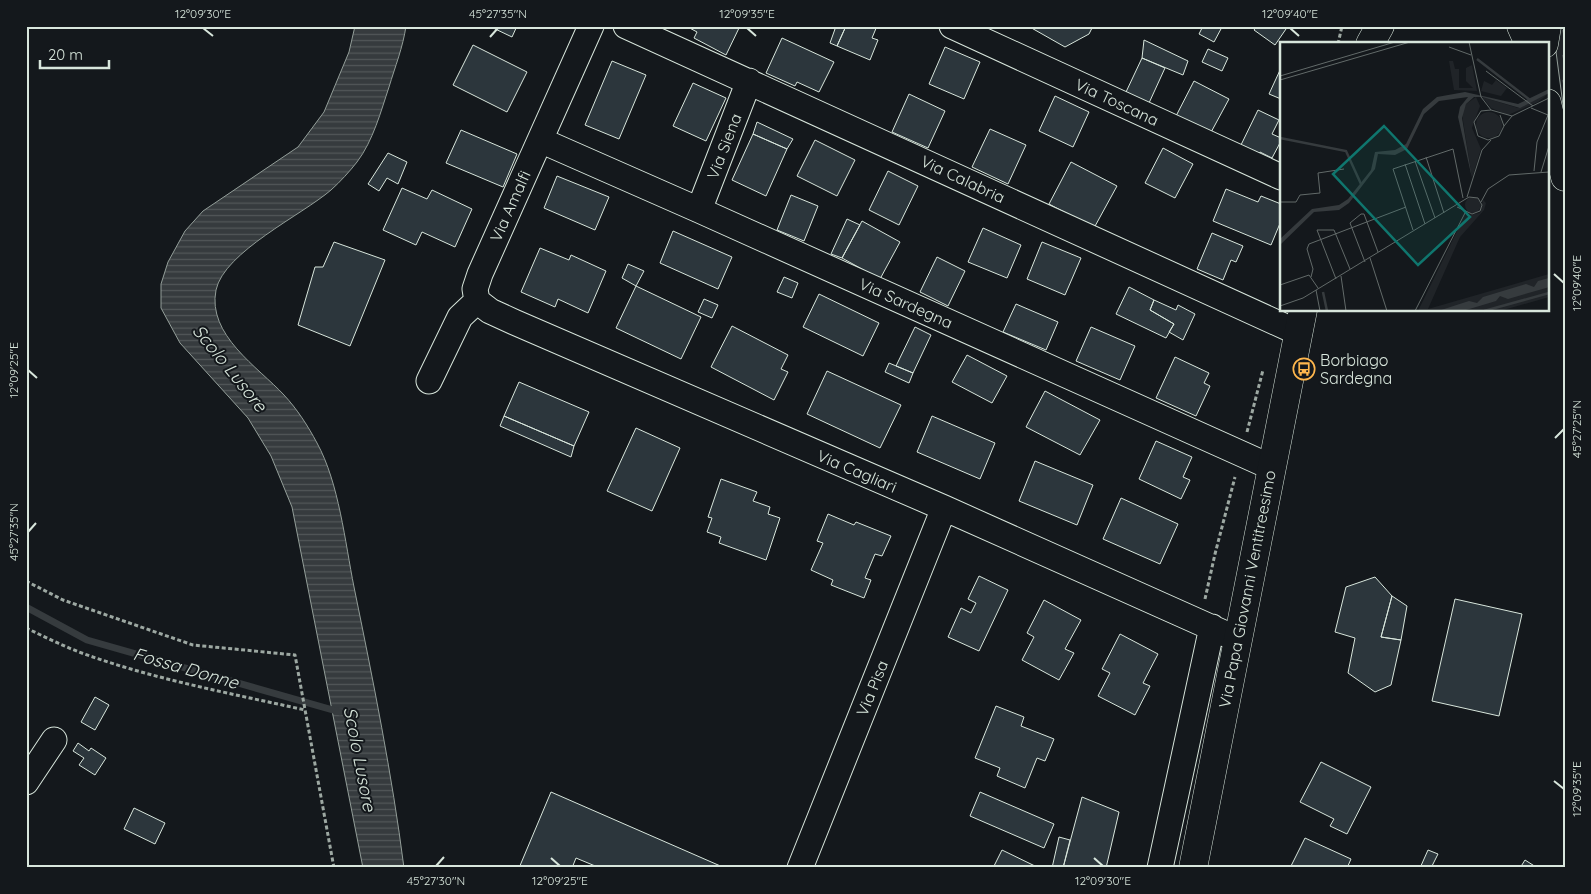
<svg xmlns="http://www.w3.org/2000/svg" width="1591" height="894" viewBox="0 0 1591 894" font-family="Quicksand,sans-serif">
  <defs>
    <pattern id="grass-tufts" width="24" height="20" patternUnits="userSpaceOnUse" patternTransform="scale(1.25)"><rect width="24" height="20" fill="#202428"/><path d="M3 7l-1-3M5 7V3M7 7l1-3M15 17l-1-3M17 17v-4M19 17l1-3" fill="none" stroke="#404447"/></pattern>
    <pattern id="water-rules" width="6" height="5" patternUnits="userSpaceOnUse" patternTransform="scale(1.25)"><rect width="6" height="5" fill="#363b3e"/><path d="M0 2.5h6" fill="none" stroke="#525759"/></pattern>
  </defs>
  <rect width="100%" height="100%" fill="#14181c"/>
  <path fill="url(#grass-tufts)" stroke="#939e99" d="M1558 26H1565V120L1555 44Z"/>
  <path fill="url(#water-rules)" stroke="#939e99" d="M355 26H406C403 47 395 67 389 87 381 111 373 141 357 162 350 171 340 182 331 190 302 215 224 252 216 290 207 335 258 367 284 395 297 409 308 426 317 443 339 483 345 542 354 587 373 680 392 774 404 868H363L292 507 271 456 248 418 180 343 161 308V284L168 262 185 231 203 211 298 147 324 112 349 52Z"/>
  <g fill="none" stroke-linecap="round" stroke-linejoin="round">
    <path stroke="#363b3e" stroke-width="7" d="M26 607 87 640 340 712"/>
  </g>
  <path fill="#2c363c" stroke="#d8e6dc" d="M489 26H517L512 37Z
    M686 26H740L726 55 694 38 697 32Z
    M830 26H846L837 46 830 43 835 29Z
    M846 26H877L872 38 878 40 870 60 837 46Z
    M1028 26H1093L1089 34 1065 47Z
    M1203 26H1221L1222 27 1214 42 1199 34Z
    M1257 26H1283L1286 29 1275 45 1254 30Z
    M782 38 834 62 819 92 797 82 795 86 766 73Z
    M1144 40 1188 61 1183 75 1142 58Z
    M473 45 527 72 507 112 453 85Z
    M945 47 980 62 964 99 929 84Z
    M1208 49 1228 58 1222 71 1202 62Z
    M1142 58 1165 68 1149 103 1126 92Z
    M612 61 646 75 619 139 585 125Z
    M1281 68V99L1269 94Z
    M1194 81 1229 99 1209 136 1175 118Z
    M693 83 726 98 706 141 673 126Z
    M909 94 945 111 928 148 892 132Z
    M1055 96 1089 112 1073 147 1039 131Z
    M1258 110 1279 120 1272 134 1281 138V141L1272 158 1260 152 1257 157 1239 149Z
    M757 122 793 139 787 149 753 134Z
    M990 129 1026 145 1008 184 972 167Z
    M461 130 517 154 503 187 446 163Z
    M753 134 787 149 766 196 732 180Z
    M815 140 855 160 837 196 797 176Z
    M1163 148 1193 164 1175 198 1145 183Z
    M388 153 407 162 398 184 387 178 379 191 368 184Z
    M1071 162 1117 186 1094 228 1049 204Z
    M888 171 918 186 899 225 869 210Z
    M557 176 609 197 595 230 544 208Z
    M402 188 427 199 432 190 472 209 455 247 422 232 416 245 383 230Z
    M1226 189 1258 202 1261 196 1281 204V221L1271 245 1213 221Z
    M791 195 818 206 804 241 777 230Z
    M847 219 860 225 842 258 831 254Z
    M862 221 900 242 880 279 842 258Z
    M983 228 1021 245 1007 278 968 262Z
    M673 231 732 257 718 289 660 263Z
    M1212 233 1243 246 1236 262 1231 260 1223 280 1197 269Z
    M334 242 385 260 350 346 298 325 315 267H323Z
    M1042 242 1081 258 1065 295 1027 279Z
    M540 248 569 260 571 255 606 271 588 313 558 299 555 307 521 292Z
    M937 257 965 271 948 306 920 292Z
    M628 264 644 271 636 286 622 278Z
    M784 277 798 283 792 298 777 292Z
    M636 286 701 317 681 359 616 328Z
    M1129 287 1154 300 1150 310 1174 324 1166 338 1116 314Z
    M819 294 879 323 863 356 803 327Z
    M704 299 718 305 712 318 698 312Z
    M1154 300 1176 310 1178 305 1195 314 1183 340 1169 332 1174 324 1150 310Z
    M1016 304 1058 322 1046 350 1003 332Z
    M732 326 788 355 781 369 788 372 774 400 711 367Z
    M915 327 931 335 913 373 896 366Z
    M1091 327 1135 346 1120 380 1076 361Z
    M967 355 1007 376 992 403 952 382Z
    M1175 357 1209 373 1204 383 1210 386 1196 416 1156 398Z
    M889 363 913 373 909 383 885 372Z
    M827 371 901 405 880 448 807 414Z
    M519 382 589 412 574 446 504 416Z
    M1045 391 1100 420 1080 455 1026 427Z
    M504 416 574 446 571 457 500 426Z
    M932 416 995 443 980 479 917 452Z
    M636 428 680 448 652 511 607 491Z
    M1156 441 1192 457 1183 477 1190 480 1181 499 1139 479Z
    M1035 461 1093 485 1077 525 1019 501Z
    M721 479 757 492 753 501 770 507 768 514 780 518 766 560 719 543 721 537 707 532 712 518 708 517Z
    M1121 498 1178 524 1160 564 1103 539Z
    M828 514 854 525 856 522 891 536 882 556 875 554 865 578 871 580 864 598 831 585 833 580 811 570 823 543 817 541Z
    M979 576 1008 590 979 651 948 637 961 608 971 613 976 603 968 599Z
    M1375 577 1392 596 1381 637 1401 640 1391 685 1375 692 1348 673 1355 638 1335 632 1346 587Z
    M1392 596 1407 606 1401 640 1381 637Z
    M1455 599 1522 614 1499 716 1432 701Z
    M1044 600 1081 620 1065 649 1074 653 1059 680 1022 660 1034 637 1027 633Z
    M1120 634 1158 654 1143 683 1150 686 1135 715 1098 696 1110 673 1102 669Z
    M95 697 109 705 95 730 81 722Z
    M996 706 1024 717 1021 726 1054 739 1045 761 1037 758 1025 788 997 776 1000 768 975 758Z
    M78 743 89 751 91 748 106 758 95 775 79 765 84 758 73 751Z
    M1321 762 1371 787 1347 834 1330 826 1334 819 1300 802Z
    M551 792 725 868H600L576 858 572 868H519Z
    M980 792 1054 824 1044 848 970 816Z
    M1082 797 1119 812 1106 868H1063Z
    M134 808 165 823 155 844 124 829Z
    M1059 837 1070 840 1063 868H1052Z
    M1305 838 1351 859 1347 868H1290Z
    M1002 850 1037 867V868H993Z
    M1428 850 1438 854 1431 868H1420Z
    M1525 860 1536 867 1535 868H1520Z"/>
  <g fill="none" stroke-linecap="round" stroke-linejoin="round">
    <g stroke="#d8e6dc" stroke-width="27">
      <path id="minor" d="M626 26 1299 333
        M952 26 1281 177
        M540 140 699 210 1271 467
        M699 210 749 81
        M477 301 490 311 514 322 944 508 1237 639
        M477 301 475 289 480 274 591 26
        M429 381 460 317 477 301
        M26 782 54 740
        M800 868 944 508
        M1160 868 1212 627"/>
    </g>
    <g stroke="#d8e6dc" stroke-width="29">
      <path id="major" d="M1521 26 1529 44
        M1370 44 1380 26
        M1544 44 1547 26
        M1547 103 1565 177
        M1193 868 1303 310"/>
    </g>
    <path stroke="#9da8a2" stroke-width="3" stroke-dasharray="4 2.5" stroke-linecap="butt" d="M1338 44 1342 26
      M1247 432 1263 370
      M26 581 63 600 193 645 295 655 334 868
      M1205 599 1215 554 1235 477
      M26 628C43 636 61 645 79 652 152 679 229 693 305 710"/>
    <use href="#minor" stroke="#14181c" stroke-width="25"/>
    <use href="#major" stroke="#14181c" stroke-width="28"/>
  </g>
  <path fill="none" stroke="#d8e6dc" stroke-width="2" d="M203 28 213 36M747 28 756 36M1290 28 1299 36M490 37 498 28M1554 274 1564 283M28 370 37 378M1555 438 1564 429M28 532 36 523M1554 781 1564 789M551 858 560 866M1094 858 1103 866M436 866 444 857"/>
  <defs>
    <g id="bus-ring" transform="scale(1.125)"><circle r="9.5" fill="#14181c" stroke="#ffb74d" stroke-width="1.5"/><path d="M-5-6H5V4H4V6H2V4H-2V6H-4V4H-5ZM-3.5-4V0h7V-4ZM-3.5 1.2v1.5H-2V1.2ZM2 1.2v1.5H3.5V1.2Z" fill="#ffb74d"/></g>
  </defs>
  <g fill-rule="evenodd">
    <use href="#bus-ring" x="1304" y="369"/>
  </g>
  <g text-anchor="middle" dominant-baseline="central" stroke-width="4" stroke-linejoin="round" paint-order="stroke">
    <g font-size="16" fill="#d8e6dc" stroke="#14181c">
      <text transform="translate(1117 102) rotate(25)">Via Toscana</text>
      <text transform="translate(724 146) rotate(-69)">Via Siena</text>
      <text transform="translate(963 179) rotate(25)">Via Calabria</text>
      <text transform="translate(510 206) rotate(-66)">Via Amalfi</text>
      <text transform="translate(906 303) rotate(24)">Via Sardegna</text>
      <text transform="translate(857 471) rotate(23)">Via Cagliari</text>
      <text transform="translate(1247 589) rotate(-79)">Via Papa Giovanni Ventitreesimo</text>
      <text transform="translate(872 688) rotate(-68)">Via Pisa</text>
    </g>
    <g font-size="16" fill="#d8e6dc" stroke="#14181c" text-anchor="start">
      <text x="1320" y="360">Borbiago<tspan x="1320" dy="18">Sardegna</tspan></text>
    </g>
    <g font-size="18" font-style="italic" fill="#d8e6dc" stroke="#14181c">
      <text transform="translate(230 368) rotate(51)">Scolo Lusore</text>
      <text transform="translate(186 668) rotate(16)">Fossa Donne</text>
      <text transform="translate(360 759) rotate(79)">Scolo Lusore</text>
    </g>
  </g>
  <g transform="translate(1280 42)">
    <rect width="269" height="269" fill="#14181c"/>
    <path d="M169 19H173L175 27H179V46H193L186 39V26L192 23 197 49 174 48ZM216 38 227 46 221 54 201 49 204 39 212 43ZM269 51 258 60 228 73 211 66 202 55 238 66ZM196 55 200 64 192 86 201 107 192 136 182 72 186 62ZM196 83a13 13 0 1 1 26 0a13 13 0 1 1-26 0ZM185 163a8 8 0 1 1 16 0a8 8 0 1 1-16 0ZM203 158 206 161 204 168 180 195 148 267 269 232V255L220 269H138L181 181 189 173 200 171Z" fill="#202428"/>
    <path d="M269 47V51L240 66 202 55H194L186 62 182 76 192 136 178 75 180 65 188 55 159 59 144 72 127 107 115 113 98 112 95 127 69 161 59 168 34 170 0 203V197L32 167 59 163 68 157 91 128 95 110 115 108 126 102 143 67 157 55 185 50 238 62ZM269 236V245L266 246 228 257 220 254 216 259 186 268 158 269 189 259 197 261 203 255 246 242 254 245 258 239Z" fill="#363b3e"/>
    <path fill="none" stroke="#363b3e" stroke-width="2.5" d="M197 17 250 58M0 96 66 109 81 142M43 250 47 269M204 269 269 251"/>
    <path fill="none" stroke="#626a69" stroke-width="1" d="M189 0 201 55 211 68M169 5 191 13M206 29 253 64M0 34 115 0M0 38 130 0M251 66 268 73M220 73 224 84 219 94 208 98 198 94 194 80 201 69 211 68 232 74M224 84 232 74 269 56M146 115 164 171M135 119 155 176M125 122 145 182M254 129 257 100 268 73M261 130 269 104M187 155 202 108 211 98M0 160H16L20 153 40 151 38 131 64 127M201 160 208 147 229 133 269 130M133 188 113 127 173 107 183 156M90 216 107 269M85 220 70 181 81 172H84L98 210M61 234 66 269M31 235 33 227 27 207 29 202 126 165M56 237 37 188H54L70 227M0 243 29 233 38 246M36 248 40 269M0 264 23 256 189 155 198 156 202 163 200 169 192 172 177 165M135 269 186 169"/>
    <path fill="#0f766e" fill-opacity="0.15" stroke="#0f766e" stroke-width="2.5" d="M104 84 190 175 138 223 53 132Z"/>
    <rect width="269" height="269" fill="none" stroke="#d8e6dc" stroke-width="2.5"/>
  </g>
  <rect width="1591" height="894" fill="none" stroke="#14181c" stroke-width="55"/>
  <path d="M40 60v8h69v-8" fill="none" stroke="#d8e6dc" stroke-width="2.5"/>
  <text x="48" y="60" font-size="15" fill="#d8e6dc" stroke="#14181c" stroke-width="4" paint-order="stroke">20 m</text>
  <rect x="28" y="28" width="1536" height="838" fill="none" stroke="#d8e6dc" stroke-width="2"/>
  <g font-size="12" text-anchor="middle" fill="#d8e6dc">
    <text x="203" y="18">12°09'30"E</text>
    <text x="498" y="18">45°27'35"N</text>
    <text x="747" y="18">12°09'35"E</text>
    <text x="1290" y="18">12°09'40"E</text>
    <text transform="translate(1577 283) rotate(-90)" y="4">12°09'40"E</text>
    <text transform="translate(14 370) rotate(-90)" y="4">12°09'25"E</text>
    <text transform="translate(1577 429) rotate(-90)" y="4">45°27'25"N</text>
    <text transform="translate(14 532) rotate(-90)" y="4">45°27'35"N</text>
    <text transform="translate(1577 789) rotate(-90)" y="4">12°09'35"E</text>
    <text x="436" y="885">45°27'30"N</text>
    <text x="560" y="885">12°09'25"E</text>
    <text x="1103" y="885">12°09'30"E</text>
  </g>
</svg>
